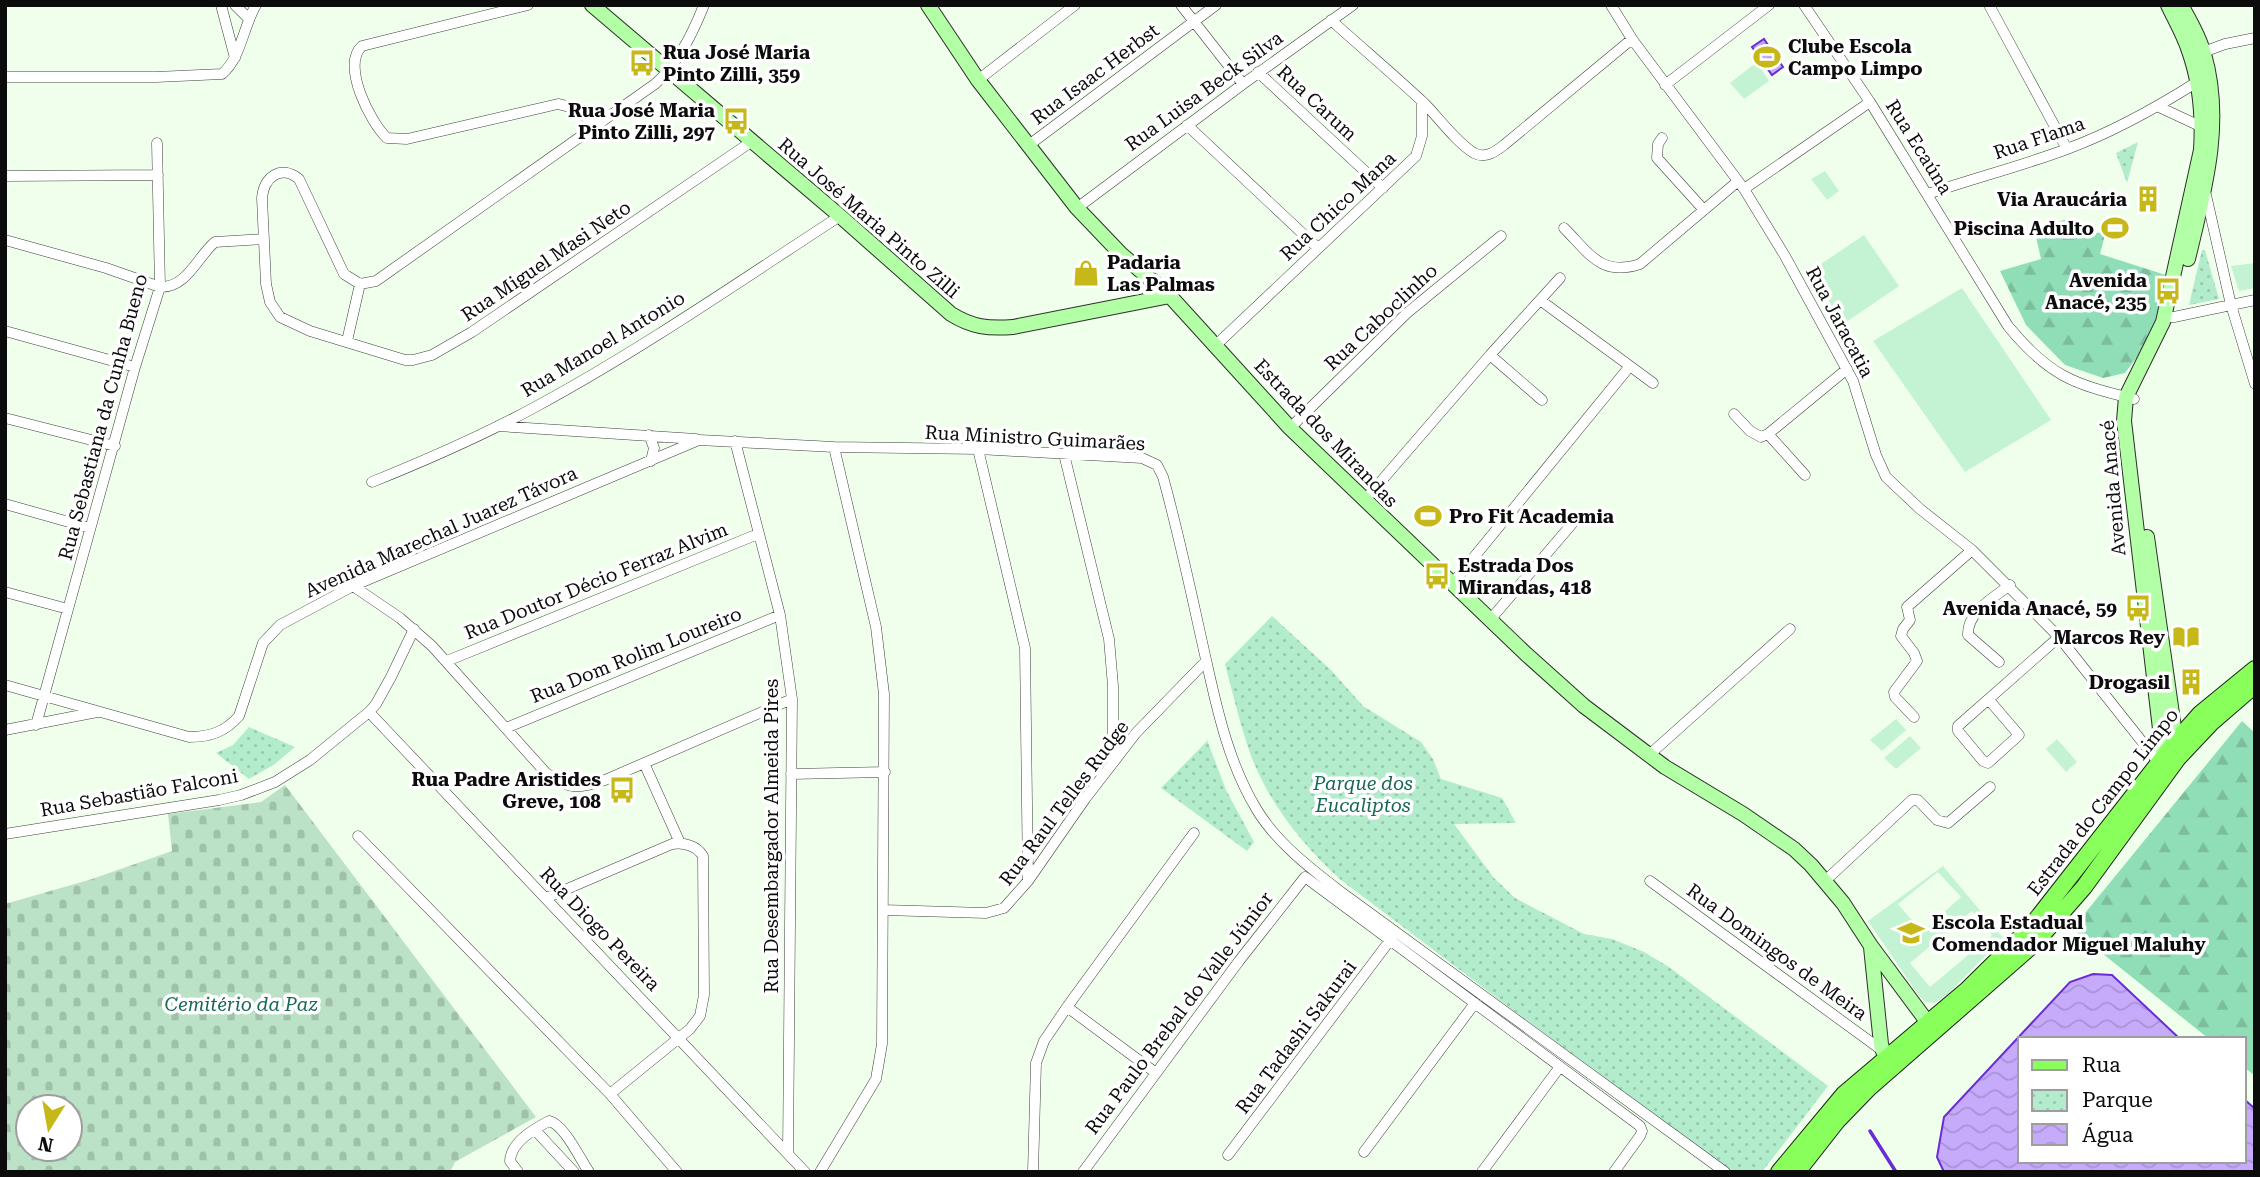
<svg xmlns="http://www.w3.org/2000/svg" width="2260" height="1177" viewBox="0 0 2260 1177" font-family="'Roboto Serif',serif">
  <defs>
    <pattern id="forest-firs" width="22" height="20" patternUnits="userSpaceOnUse" patternTransform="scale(1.75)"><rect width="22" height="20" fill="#90deb8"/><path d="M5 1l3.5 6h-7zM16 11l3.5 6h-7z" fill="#7bbd9d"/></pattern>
    <pattern id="cemetery-stones" width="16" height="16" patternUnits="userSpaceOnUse" patternTransform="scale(1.75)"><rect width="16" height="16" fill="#bbe2c6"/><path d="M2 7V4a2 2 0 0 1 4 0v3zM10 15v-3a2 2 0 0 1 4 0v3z" fill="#a0c1a9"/></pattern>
    <pattern id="park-dots" width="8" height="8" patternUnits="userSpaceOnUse" patternTransform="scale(1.75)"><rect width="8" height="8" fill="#b2eccc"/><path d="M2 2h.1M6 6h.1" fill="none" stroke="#98c9ae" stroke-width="1.8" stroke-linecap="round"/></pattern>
    <pattern id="water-waves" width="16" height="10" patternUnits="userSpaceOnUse" patternTransform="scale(1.75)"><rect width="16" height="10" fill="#c6abfb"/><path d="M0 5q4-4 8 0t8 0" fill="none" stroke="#a992d6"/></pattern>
  </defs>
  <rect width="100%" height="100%" fill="#f0ffeb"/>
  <path fill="url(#forest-firs)" d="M2068 219 2070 229 2077 228 2080 237 2106 231 2100 254 2172 277 2146 345 2125 373 2103 378 2065 365 2026 325 2000 271 2041 259 2034 228Z
    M2242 721 2255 733V1076L2244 1067V1039H2209L2072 929Z"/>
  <path fill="url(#cemetery-stones)" fill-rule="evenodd" d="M285 785 536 1117 455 1162 450 1172H5V904L92 879 172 851 168 814 261 802ZM28 1107H70V1149H28Z"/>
  <path fill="url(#park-dots)" d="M2138 142 2127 183 2116 153Z
    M2202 250H2205L2219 299 2189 305Z
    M1272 616 1331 670 1363 706 1421 742 1433 759 1441 779 1502 798 1516 823 1454 824 1494 878 1515 898 1584 934 1612 939 1644 952 1669 967 1828 1086 1762 1172H1727L1341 880C1303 846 1268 802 1250 753 1240 724 1233 694 1225 664Z
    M249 727 295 747 275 764 249 779 216 753 233 745Z
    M1206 737 1226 790 1254 842 1247 851 1161 788 1207 741Z"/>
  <path fill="#c4f3d3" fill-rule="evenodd" d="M1757 62 1769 81 1744 99 1730 83Z
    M1825 171 1839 191 1827 200 1811 179Z
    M1864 235 1899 286 1842 325 1812 270Z
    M2255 263V288L2239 291 2231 266Z
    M1962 288 2051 420 1965 472 1873 341Z
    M1896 719 1906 730 1882 751 1870 740Z
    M1910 736 1921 748 1896 769 1884 758Z
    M2057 739 2077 762 2066 772 2046 749Z
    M1943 866 2003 938 1948 994 1935 1003 1925 1002 1917 993 1868 921ZM1938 872 1961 897 1922 932 1898 904ZM1972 911 1992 935 1930 987 1910 963Z"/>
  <path fill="url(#water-waves)" stroke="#6b2cd8" stroke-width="2" d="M1764 39 1783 67 1772 75 1752 47Z
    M2093 974 2112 975 2180 1039H2020V1161H2244V1099L2255 1109V1172H1944L1937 1157 1944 1117 2070 982Z"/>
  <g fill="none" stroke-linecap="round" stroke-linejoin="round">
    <path stroke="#6b2cd8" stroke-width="3.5" d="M1870 1131 1896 1172"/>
    <g stroke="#3f3f3f" stroke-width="11">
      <path id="street" d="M221 5 235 58
        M235 5 248 18
        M528 5 362 46C341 65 370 122 387 138L407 139 558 104C574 107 584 112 593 126
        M704 5C693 33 678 64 655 84L376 281 360 284 344 274 299 179C281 164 264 177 262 198L266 284 270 302 280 317 310 331 405 360H413L432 355 472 332 751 142
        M1181 5 1243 84
        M1611 5 1632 39 1744 189 1785 256 1853 381 1876 455 1886 477 1920 509 1972 550 2059 637 2159 763
        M1804 5 1870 102 2008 326C2049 376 2073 384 2134 399
        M1989 5 2067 149
        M1331 20C1362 48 1394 75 1424 103 1439 118 1457 143 1474 153 1485 159 1495 152 1504 145L1632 39
        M2198 54 2225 44 2255 38
        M1258 72 1383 188
        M5 77H156L222 74C241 58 243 27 256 5
        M978 80 1075 5
        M1665 85 1769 5
        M2159 107 2202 127
        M1187 125 1318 248
        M1662 138 1658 144 1657 158 1704 210
        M1029 145 1216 5
        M5 176 158 175
        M1744 189 1870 102
        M1928 194C1974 178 2022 166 2067 149 2113 132 2156 108 2197 82
        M2206 195 2231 305 2255 384
        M1077 208 1243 84 1353 5
        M1564 228C1589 253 1601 277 1640 264L1737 182
        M5 240 106 268 160 287C187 288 197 257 215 242L264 239
        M1540 300 1653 383
        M2164 317H2174L2255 300
        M5 331 135 367
        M347 341 360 284
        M1216 345 1416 156 1422 136V101
        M1490 355 1542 400
        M1734 414 1750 431 1761 437 1768 434 1847 369
        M5 418 115 446
        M498 426 696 439
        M1290 428 1407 313 1501 236
        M1768 434 1805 475
        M649 435 654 448 651 461
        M735 441 780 615 792 699 788 1153
        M978 449 1025 648 1028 881
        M1064 454 1109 639 1113 686V762
        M372 482C429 459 484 435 537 406 642 349 740 281 840 216
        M1364 501 1490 355 1560 278
        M5 504 90 528
        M1452 584 1630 366
        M353 586 400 618 432 646 546 773C571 790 576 789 605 780L792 699
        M5 592 68 609
        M1490 620 1577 518
        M447 661 758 534
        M1999 662 1968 635C1967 612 1993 598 2010 585
        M5 685 189 737C210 737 225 732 239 716L263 643 280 625 353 586 699 440 834 447 978 449 1142 458 1157 465 1163 477C1180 538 1193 602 1207 664 1218 714 1230 766 1257 810 1277 843 1310 868 1341 892L1725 1172
        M1989 700 2019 735 1988 763 1983 761 1958 731V726L2059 637
        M369 712 805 1172
        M1914 717 1895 697 1894 692 1917 661 1914 653 1901 636 1903 629 1910 620 1907 607 1972 550
        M36 725 135 367 160 287 157 143
        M506 728 780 615
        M5 730 97 712
        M1649 755 1790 629
        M644 763 680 843
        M791 774 885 772
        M5 834 219 800 241 795 275 782 310 760 369 712 376 704 391 677 414 629
        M358 836 610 1094 677 1172
        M1650 881 1883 1051
        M1825 881 1912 800H1918L1937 820 1948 823 1990 787
        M546 898 672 844C684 842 697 846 703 856L704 995 700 1016 690 1029 610 1094
        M883 910 986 913 1004 908 1028 881 1085 799 1136 733 1206 661
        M1067 1007 1194 833
        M535 1130 574 1172
        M1364 1152 1475 1003
        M1228 1155 1391 939
        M518 1172 510 1161C511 1142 534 1129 549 1121 564 1124 580 1159 589 1172
        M820 1172 876 1079 882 1044 884 694 876 627 834 447
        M1033 1172 1036 1063 1044 1041 1067 1007 1156 1073
        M1083 1172 1239 961 1305 877 1640 1126 1642 1131 1640 1136 1614 1172
        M1482 1172 1559 1068"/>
    </g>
    <g stroke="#2e2e2e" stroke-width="16">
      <path id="secondary" d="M592 5 840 216 951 314C972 327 988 329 1013 327L1170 296
        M928 5 978 80 1077 208 1121 254 1170 296 1290 428 1526 654 1584 706 1665 767 1743 814 1794 849 1811 865 1843 903 1871 946 1934 1031
        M2181 5C2190 21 2199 37 2204 54 2224 123 2204 192 2188 259
        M2147 537 2177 749
        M2164 763 2124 421 2126 397 2163 322 2201 150C2203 118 2200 82 2189 51 2184 35 2175 20 2168 5
        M1871 947 1881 1044 1883 1051 1895 1065"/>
    </g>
    <g stroke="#1d1d1d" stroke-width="18">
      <path id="primary" d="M1779 1172 1844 1094 1968 989 2029 929 2176 741 2200 714 2255 669
        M1797 1172 1837 1121 1869 1088 2035 943 2084 887 2178 758 2211 723 2255 685"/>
    </g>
    <use href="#street" stroke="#fff" stroke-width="10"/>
    <use href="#secondary" stroke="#b3ffa6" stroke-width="14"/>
    <use href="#primary" stroke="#89ff5b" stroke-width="16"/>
  </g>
  <defs>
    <g id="stadium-bare" transform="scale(2.1)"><path d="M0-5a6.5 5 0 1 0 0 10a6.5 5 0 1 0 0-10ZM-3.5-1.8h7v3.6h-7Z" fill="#c7b81a" stroke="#fff" stroke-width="2.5" paint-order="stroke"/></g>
    <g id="bus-bare" transform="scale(2.1)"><path d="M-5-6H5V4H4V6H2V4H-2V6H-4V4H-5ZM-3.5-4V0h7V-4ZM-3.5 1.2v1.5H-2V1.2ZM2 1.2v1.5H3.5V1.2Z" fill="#c7b81a" stroke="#fff" stroke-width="2.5" paint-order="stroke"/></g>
    <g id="building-bare" transform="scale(2.1)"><path d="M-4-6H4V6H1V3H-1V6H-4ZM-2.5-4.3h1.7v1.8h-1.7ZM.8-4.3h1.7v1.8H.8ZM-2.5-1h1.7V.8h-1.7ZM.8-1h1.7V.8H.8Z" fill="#c7b81a" stroke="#fff" stroke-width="2.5" paint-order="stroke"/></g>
    <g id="shop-bare" transform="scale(2.1)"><path d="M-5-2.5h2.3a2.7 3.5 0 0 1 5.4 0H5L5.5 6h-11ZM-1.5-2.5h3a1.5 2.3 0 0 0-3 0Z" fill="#c7b81a" stroke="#fff" stroke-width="2.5" paint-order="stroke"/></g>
    <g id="library-bare" transform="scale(2.1)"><path d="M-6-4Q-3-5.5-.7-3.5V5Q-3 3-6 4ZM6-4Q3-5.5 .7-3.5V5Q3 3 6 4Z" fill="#c7b81a" stroke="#fff" stroke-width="2.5" paint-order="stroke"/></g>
    <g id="school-bare" transform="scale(2.1)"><path d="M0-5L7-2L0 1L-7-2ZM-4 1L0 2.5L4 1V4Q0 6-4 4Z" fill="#c7b81a" stroke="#fff" stroke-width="2.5" paint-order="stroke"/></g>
  </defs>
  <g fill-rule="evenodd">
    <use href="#stadium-bare" x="1767" y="57"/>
    <use href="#bus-bare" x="642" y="63"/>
    <use href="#bus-bare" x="736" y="121"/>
    <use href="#building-bare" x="2148" y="199"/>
    <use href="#stadium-bare" x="2115" y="228"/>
    <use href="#shop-bare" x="1086" y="273"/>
    <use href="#bus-bare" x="2168" y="291"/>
    <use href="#stadium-bare" x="1428" y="516"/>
    <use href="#bus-bare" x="1437" y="576"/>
    <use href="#bus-bare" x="2138" y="608"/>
    <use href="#library-bare" x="2186" y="637"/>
    <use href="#building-bare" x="2191" y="682"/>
    <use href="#bus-bare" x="622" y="790"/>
    <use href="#school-bare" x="1911" y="933"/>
  </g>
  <g text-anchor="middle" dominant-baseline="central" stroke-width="7" stroke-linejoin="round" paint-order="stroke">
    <g font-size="19" font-weight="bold" fill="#0c0c0c" stroke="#fff" text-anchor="end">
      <text x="1788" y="46" text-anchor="start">Clube Escola<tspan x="1788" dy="22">Campo Limpo</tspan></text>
      <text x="663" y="52" text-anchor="start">Rua José Maria<tspan x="663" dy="22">Pinto Zilli, 359</tspan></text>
      <text x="715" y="110">Rua José Maria<tspan x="715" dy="22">Pinto Zilli, 297</tspan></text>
      <text x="2127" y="199">Via Araucária</text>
      <text x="2094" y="228">Piscina Adulto</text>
      <text x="1107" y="262" text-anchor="start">Padaria<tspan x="1107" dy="22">Las Palmas</tspan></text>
      <text x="2147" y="280">Avenida<tspan x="2147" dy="22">Anacé, 235</tspan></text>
      <text x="1449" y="516" text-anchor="start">Pro Fit Academia</text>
      <text x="1458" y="565" text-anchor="start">Estrada Dos<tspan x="1458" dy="22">Mirandas, 418</tspan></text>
      <text x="2117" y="608">Avenida Anacé, 59</text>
      <text x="2165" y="637">Marcos Rey</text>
      <text x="2170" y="682">Drogasil</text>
      <text x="601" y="779">Rua Padre Aristides<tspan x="601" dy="22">Greve, 108</tspan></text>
      <text x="1932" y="922" text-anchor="start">Escola Estadual<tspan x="1932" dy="22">Comendador Miguel Maluhy</tspan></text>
    </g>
    <g font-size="19" fill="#0c0c0c" stroke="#fff">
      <text transform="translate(1095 74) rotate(-37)">Rua Isaac Herbst</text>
      <text transform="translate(1204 91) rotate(-36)">Rua Luisa Beck Silva</text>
      <text transform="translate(1317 103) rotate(43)">Rua Carum</text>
      <text transform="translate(2039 138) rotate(-19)">Rua Flama</text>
      <text transform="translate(1919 147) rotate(58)">Rua Ecaúna</text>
      <text transform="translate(1338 206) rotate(-43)">Rua Chico Mana</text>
      <text transform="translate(869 218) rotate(41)">Rua José Maria Pinto Zilli</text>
      <text transform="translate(546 261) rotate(-34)">Rua Miguel Masi Neto</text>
      <text transform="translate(1381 317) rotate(-43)">Rua Caboclinho</text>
      <text transform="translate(1840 322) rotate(62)">Rua Jaracatia</text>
      <text transform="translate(603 344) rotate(-31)">Rua Manoel Antonio</text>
      <text transform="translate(103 417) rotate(-75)">Rua Sebastiana da Cunha Bueno</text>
      <text transform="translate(1326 433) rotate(46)">Estrada dos Mirandas</text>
      <text transform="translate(1035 438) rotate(3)">Rua Ministro Guimarães</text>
      <text transform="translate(2113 488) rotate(-95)">Avenida Anacé</text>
      <text transform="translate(441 532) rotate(-24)">Avenida Marechal Juarez Távora</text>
      <text transform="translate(596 581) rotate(-22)">Rua Doutor Décio Ferraz Alvim</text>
      <text transform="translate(636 655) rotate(-22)">Rua Dom Rolim Loureiro</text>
      <text transform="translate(139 793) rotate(-10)">Rua Sebastião Falconi</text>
      <text transform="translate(2103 802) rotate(-52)">Estrada do Campo Limpo</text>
      <text transform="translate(1064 803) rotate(-53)">Rua Raul Telles Rudge</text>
      <text transform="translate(771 836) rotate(-90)">Rua Desembargador Almeida Pires</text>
      <text transform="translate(600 929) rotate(46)">Rua Diogo Pereira</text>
      <text transform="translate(1777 952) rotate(36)">Rua Domingos de Meira</text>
      <text transform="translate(1179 1013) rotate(-53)">Rua Paulo Brebal do Valle Júnior</text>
      <text transform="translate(1296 1037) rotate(-53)">Rua Tadashi Sakurai</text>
    </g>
    <g font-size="19" font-style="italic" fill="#186855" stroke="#fff">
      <text x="1363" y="783">Parque dos<tspan x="1363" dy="22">Eucaliptos</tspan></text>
      <text x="241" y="1004">Cemitério da Paz</text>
    </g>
  </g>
  <rect width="2260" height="1177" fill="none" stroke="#0c0c0c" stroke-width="14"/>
  <rect x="2018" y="1037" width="228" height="126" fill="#ffffff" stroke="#9e9e9e" stroke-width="2"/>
  <rect x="2032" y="1060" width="35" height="10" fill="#89ff5b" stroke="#9e9e9e" stroke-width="2"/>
  <text x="2082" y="1072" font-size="21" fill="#0c0c0c">Rua</text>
  <rect x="2032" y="1090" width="35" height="21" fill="url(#park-dots)" stroke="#9e9e9e" stroke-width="2"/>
  <text x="2082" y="1107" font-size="21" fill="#0c0c0c">Parque</text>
  <rect x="2032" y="1124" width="35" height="21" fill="url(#water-waves)" stroke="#9e9e9e" stroke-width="2"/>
  <text x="2082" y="1142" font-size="21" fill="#0c0c0c">Água</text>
  <g transform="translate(49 1128) rotate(191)"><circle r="33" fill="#ffffff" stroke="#9e9e9e" stroke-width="2"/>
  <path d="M0-5L12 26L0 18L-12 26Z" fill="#c7b81a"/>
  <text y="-10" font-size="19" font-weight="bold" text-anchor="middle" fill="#0c0c0c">N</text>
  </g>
</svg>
